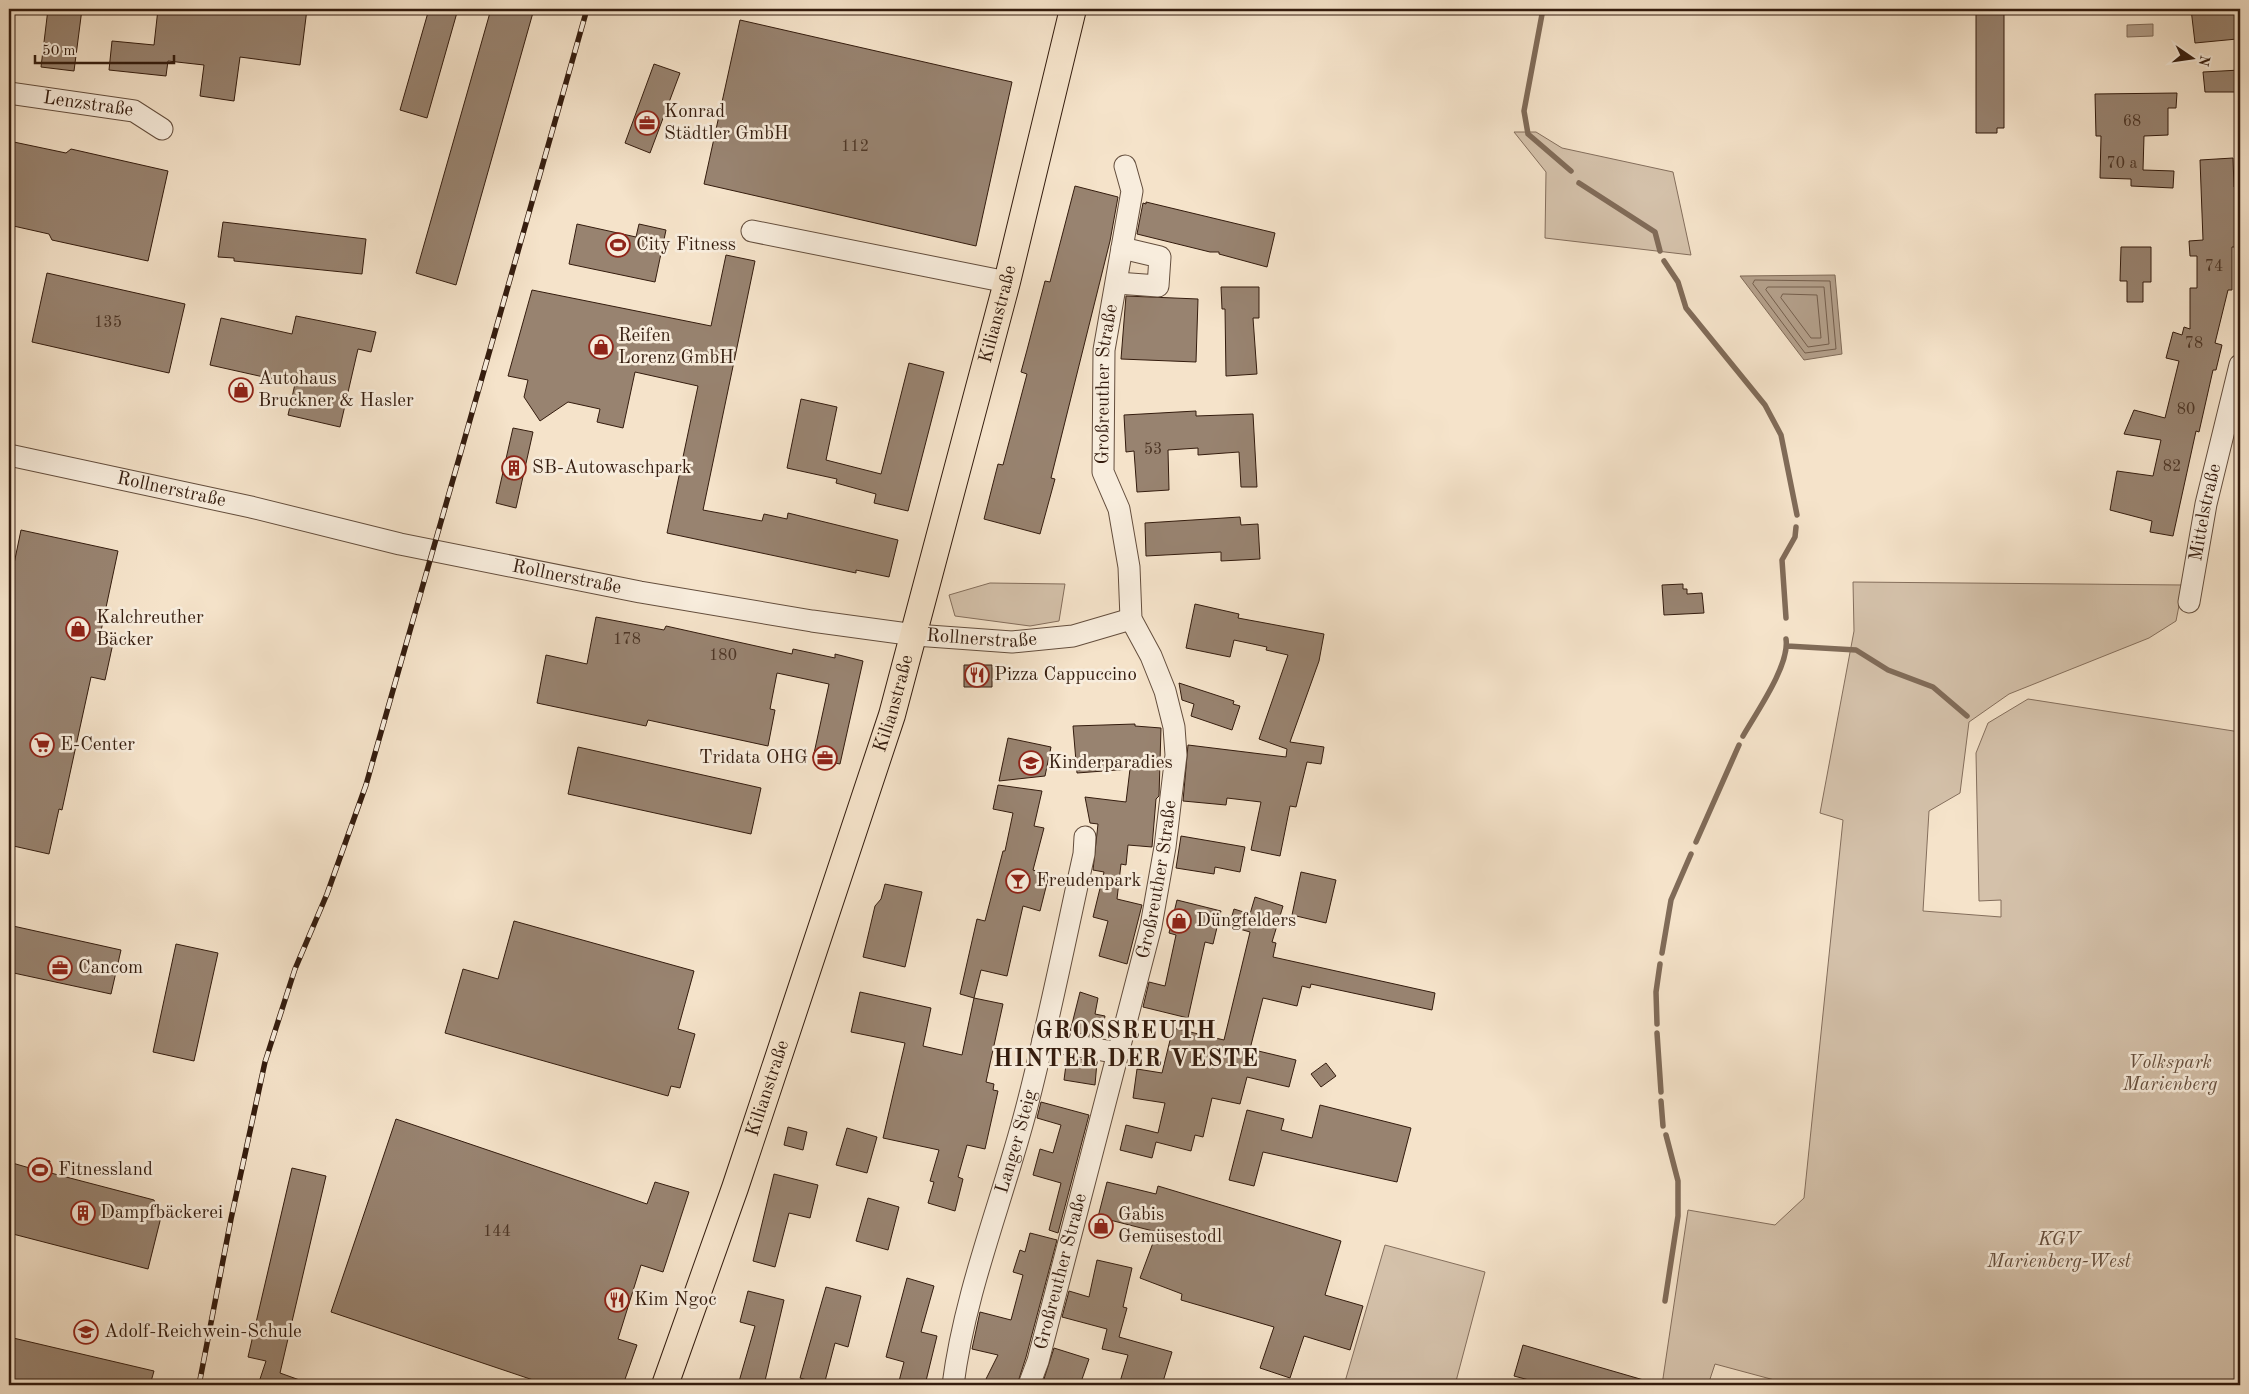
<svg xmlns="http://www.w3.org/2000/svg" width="2249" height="1394" viewBox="0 0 2249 1394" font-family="'Old Standard TT',serif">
  <rect width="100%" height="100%" fill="#f5e3ca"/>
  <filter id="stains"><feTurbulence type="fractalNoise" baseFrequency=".004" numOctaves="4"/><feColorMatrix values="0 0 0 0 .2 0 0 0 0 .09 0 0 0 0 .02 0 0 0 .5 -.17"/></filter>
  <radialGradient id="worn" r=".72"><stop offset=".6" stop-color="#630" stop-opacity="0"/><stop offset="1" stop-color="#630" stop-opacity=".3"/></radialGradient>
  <path fill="#d4c1aa" stroke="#846e5c" d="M1536 132 1562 148 1673 172 1691 255 1545 238 1546 172 1514 132Z
    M1853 582 2183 585 2176 621 2149 638 2009 694 1969 722 1960 793 1929 811 1923 911 2001 917V900L1979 901 1976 753 1988 723 2028 699 2240 732V1385H1793L1715 1364 1708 1385H1662L1688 1210 1775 1225 1804 1198 1843 820 1820 813 1854 631Z
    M990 583 1065 584 1059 621 1030 626 955 616 949 595Z
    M1385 1245 1485 1272 1455 1385H1344Z"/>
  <path fill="#b39f8a" stroke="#806b58" d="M2153 24V36L2127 37V25Z
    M1835 275 1842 354 1804 360 1740 276Z"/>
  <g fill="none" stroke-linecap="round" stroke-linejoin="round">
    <path stroke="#745e4c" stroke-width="1" d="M1755 280 1830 281 1836 349 1805 353 1753 284Z
      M1768 287H1824L1829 344 1808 347 1766 290Z
      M1783 294 1817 295 1821 338H1811L1781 298Z"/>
    <path stroke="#806b58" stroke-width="5.5" d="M1543 9 1524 111 1528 134 1571 171
      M1579 183 1655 232 1660 251
      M1664 261 1678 282 1686 308 1765 405 1781 435 1797 515
      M1786 618 1782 560 1795 537 1796 527
      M1787 646 1856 650 1888 670 1933 687 1967 716
      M1743 736C1756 713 1790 665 1786 639
      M1696 842 1739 745
      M1662 953 1671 900 1691 854
      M1657 1024 1656 992 1660 964
      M1657 1033 1661 1092
      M1661 1101 1663 1126
      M1665 1301 1678 1216V1181L1666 1135"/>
  </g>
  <path fill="#988370" stroke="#341c0e" d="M48 9H82L74 71 41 67Z
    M158 9H307L300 65 240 57 234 101 200 96 204 65 168 61 166 76 109 70 112 41 154 45Z
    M429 9H458L427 118 400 110Z
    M491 9H534L456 285 416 273Z
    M1976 9H2004V128H1997V133H1976Z
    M2191 9H2234L2237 39 2195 43Z
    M740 20 1012 82 976 246 704 184Z
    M654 64 680 73 650 153 625 143Z
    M2240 70V92H2205L2203 72Z
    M2177 93 2176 108H2168V135L2144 136 2143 170 2174 171 2173 188 2131 186V179L2100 178 2101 136H2096L2095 94Z
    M9 141 66 153 71 149 168 171 148 261 52 240 49 234 9 225Z
    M2233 158 2234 187H2237L2240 247H2232V290H2228L2215 343 2222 345 2216 370H2213L2199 432 2196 431 2173 536 2150 532 2152 521 2110 510 2117 471 2153 476 2161 440 2124 434 2134 410 2165 418 2179 361 2166 358 2173 332 2182 335 2184 327 2190 329V288H2197V256H2190L2189 241 2203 240 2200 160Z
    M1075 186 1118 197 1110 241 1051 478 1055 479 1040 534 984 519 998 464 1003 465 1027 374 1021 372 1027 350 1045 281 1050 282Z
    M1146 202 1275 233 1267 267 1219 254V252H1210L1137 234 1143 203 1146 204Z
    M223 222 366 239 362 274 234 261V258L218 257Z
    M577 224 636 237 639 224 666 230 655 282 569 264Z
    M2121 247H2151V282H2143V302H2127V281H2120Z
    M726 255 755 261 703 510 762 521 764 514 787 519 788 513 898 540 889 577 856 570V573L667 533 698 386 635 372 623 428 597 422 600 409 568 402 540 421 524 397 528 380 508 376 532 290 711 326Z
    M47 273 185 304 169 373 32 342Z
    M1221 287H1259V318H1253L1257 374 1226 376 1225 309H1222Z
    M1126 296 1198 299 1196 362 1121 359Z
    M296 316 376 332 371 352 358 349 340 427 288 415 295 384 210 365 221 318 292 334Z
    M909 363 944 372 908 511 874 503 876 494 836 483 837 479 787 468 801 399 837 407 826 460 881 474Z
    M1196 411V416L1253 414 1257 487H1241L1239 452 1198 455V448L1168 450 1169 490 1137 492 1134 451 1126 452 1124 415Z
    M513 428 533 432 516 508 496 503Z
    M1240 517 1241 525 1258 524 1260 559 1221 561V552L1146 556 1145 523Z
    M21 530 118 551 101 631 115 634 105 680 91 677 62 810 59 809 49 854 9 845V588Z
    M1683 584V589H1687V594L1702 593 1704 613 1664 615 1662 585Z
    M1195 604 1239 614 1238 618 1324 634 1319 661 1290 742 1324 747 1321 764 1307 762 1296 807 1290 806 1280 856 1251 850 1261 802 1227 798 1226 805 1183 801 1188 745 1286 757 1287 749 1259 739 1288 655 1266 650 1267 647 1234 640 1230 657 1186 648Z
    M596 617 664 630 666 626 792 654 793 649 835 658V654L863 661 840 764 813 758 829 684 777 673 770 709 775 710 768 746 648 720 646 726 537 703 546 655 587 664Z
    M964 665H992V687H964Z
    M1179 683 1234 701 1233 704 1240 706 1232 730 1191 716 1194 704 1182 700Z
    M1135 724V726L1161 728 1159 796 1156 799 1152 847 1128 845 1126 865 1121 864 1117 899 1142 905 1127 964 1099 956 1108 921 1093 917 1104 872 1093 870 1098 824 1090 823 1085 797 1126 802 1130 769 1077 773 1073 726Z
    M1008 738 1051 747 1045 776 999 781Z
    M578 747 761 788 751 834 568 794Z
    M998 785 1042 791 1034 826 1044 828 1033 870 1049 875 1040 911 1023 906 1007 976 981 970 974 998 960 994 977 919 985 921 1003 851H1005L1013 813 993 809Z
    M1181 836 1245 847 1240 872 1215 867 1214 874 1176 868Z
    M1301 872 1336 880 1326 923 1292 915Z
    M885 884 922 892 905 967 863 957 875 906 881 899Z
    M1255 897 1283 906 1272 942 1276 943 1273 957 1435 993 1432 1010 1311 984 1310 988 1302 986 1297 1006 1263 998 1250 1049 1296 1060 1289 1087 1247 1077 1240 1104 1212 1098 1203 1137 1195 1135 1191 1151 1156 1142 1152 1158 1120 1150 1126 1125 1158 1133 1165 1103 1133 1098 1137 1069 1162 1073 1173 1028 1224 1040 1250 932 1229 926 1234 909 1250 914Z
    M1177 900 1221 911 1213 944 1205 942 1188 1018 1143 1007 1149 982 1165 986 1176 935 1169 933Z
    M514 921 694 971 678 1029 695 1034 680 1088 671 1086 668 1096 445 1033 463 969 498 979Z
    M13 926 121 950 111 994 9 972V946Z
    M176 944 218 953 194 1061 153 1052Z
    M860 992 931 1008 923 1046 962 1055 974 998 1003 1004 986 1082 994 1084 993 1090 998 1091 985 1149 967 1145 958 1177 963 1179 955 1211 928 1203 934 1182 930 1181 939 1150 883 1138 905 1043 851 1032Z
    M1080 992 1098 998 1095 1014 1105 1016 1101 1037 1070 1032Z
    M1067 1057 1097 1062 1095 1085 1064 1080Z
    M1326 1063 1336 1076 1321 1087 1311 1074Z
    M1041 1102 1089 1115 1058 1233 1049 1230 1061 1183 1033 1175 1040 1149 1053 1153 1061 1125 1037 1118Z
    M1320 1105 1411 1128 1397 1182 1263 1152 1254 1186 1229 1180 1247 1110 1284 1119 1281 1130 1312 1138Z
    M396 1119 647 1204 655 1182 689 1192 663 1272 641 1265 618 1339 637 1345 623 1385H548L331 1312Z
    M788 1127 807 1132 803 1150 784 1145Z
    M847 1128 877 1137 867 1173 836 1165Z
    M36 1158 50 1161 47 1172 154 1200 161 1217 148 1269 9 1233V1162L33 1169Z
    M292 1168 326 1176 280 1373 308 1383 307 1385H258L266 1361 248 1357Z
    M774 1174 818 1185 810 1218 789 1213 775 1267 753 1261Z
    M1107 1182 1156 1194 1158 1186 1341 1241 1325 1295 1363 1306 1350 1350 1304 1336 1290 1378 1260 1368 1274 1327 1181 1300 1182 1294 1140 1278 1157 1232 1098 1217Z
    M868 1198 899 1207 888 1250 856 1241Z
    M1030 1233 1057 1240 1026 1357 1017 1385H983L998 1355 972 1349 980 1312 1011 1320 1023 1275 1013 1272 1020 1250 1025 1252Z
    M1097 1260 1132 1268 1123 1307 1127 1308 1119 1337 1172 1352 1162 1385H1119L1128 1355 1102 1349 1107 1329 1062 1317 1069 1291 1089 1297Z
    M907 1278 934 1286 921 1332 937 1336 925 1385H898L904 1362 886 1357Z
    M826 1287 861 1296 848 1347 835 1343 824 1385 800 1378Z
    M748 1291 784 1300 764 1385H738L755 1326 740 1322Z
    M9 1337 154 1371 150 1385H9Z
    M1523 1345 1647 1381V1385H1539L1540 1383 1514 1376Z
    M1054 1348 1089 1359 1080 1385H1042Z"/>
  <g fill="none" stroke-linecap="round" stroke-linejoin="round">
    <g stroke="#644e3d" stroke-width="23">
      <g id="minor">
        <path id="s1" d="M9 93 134 111 162 129"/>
        <path d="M752 231 1007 282"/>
        <path d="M1117 283 1158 286 1160 257 1122 248"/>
        <path id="s2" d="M9 455 251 507 400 544 640 592 812 621 915 635 1012 642 1073 636 1131 619"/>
        <path id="s3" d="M2189 602 2206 504 2240 365"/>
        <path d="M1043 1040 1119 1053"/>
        <path id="s4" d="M953 1385C965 1291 1002 1202 1026 1110 1048 1026 1065 940 1084 854L1085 837"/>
        <path id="s5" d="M1029 1385 1038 1361 1151 926 1165 847 1176 755 1174 727 1165 691 1151 656 1131 619 1129 567 1119 509 1103 472 1104 350 1132 191 1125 166"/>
      </g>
    </g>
    <g stroke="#341c0e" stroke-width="28">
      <g id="major">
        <path id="s6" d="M665 1385 735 1188 892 715 1007 282 1073 9"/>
      </g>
    </g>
    <use href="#minor" stroke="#f8eddd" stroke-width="21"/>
    <use href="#major" stroke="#f5e3ca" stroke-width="26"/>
    <g stroke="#341c0e" stroke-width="5.5">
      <path id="rail" d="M199 1385 231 1219 265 1062 295 969 327 894 366 785 587 9"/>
    </g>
    <use href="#rail" stroke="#f8eddd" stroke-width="4" stroke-dasharray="11" stroke-linecap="butt"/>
  </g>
  <defs>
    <g id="office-ring" transform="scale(1.25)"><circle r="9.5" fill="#f8eddd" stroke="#8f2418" stroke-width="1.5"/><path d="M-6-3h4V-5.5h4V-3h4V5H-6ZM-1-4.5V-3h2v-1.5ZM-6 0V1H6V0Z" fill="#8f2418"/></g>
    <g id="stadium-ring" transform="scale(1.25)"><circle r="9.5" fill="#f8eddd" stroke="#8f2418" stroke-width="1.5"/><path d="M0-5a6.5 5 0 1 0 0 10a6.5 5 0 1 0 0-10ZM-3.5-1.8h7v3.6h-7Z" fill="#8f2418"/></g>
    <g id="shop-ring" transform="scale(1.25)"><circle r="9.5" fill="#f8eddd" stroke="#8f2418" stroke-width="1.5"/><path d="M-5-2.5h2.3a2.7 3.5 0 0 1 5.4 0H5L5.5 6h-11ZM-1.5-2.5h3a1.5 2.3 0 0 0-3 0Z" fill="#8f2418"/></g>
    <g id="building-ring" transform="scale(1.25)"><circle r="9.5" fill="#f8eddd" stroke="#8f2418" stroke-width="1.5"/><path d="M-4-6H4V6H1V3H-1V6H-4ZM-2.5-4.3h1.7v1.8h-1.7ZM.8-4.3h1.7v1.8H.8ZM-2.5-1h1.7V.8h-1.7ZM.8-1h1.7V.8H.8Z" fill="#8f2418"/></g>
    <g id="restaurant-ring" transform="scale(1.25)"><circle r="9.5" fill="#f8eddd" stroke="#8f2418" stroke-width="1.5"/><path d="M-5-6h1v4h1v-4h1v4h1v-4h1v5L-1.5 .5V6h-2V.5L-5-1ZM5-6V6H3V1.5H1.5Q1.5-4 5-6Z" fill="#8f2418"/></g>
    <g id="supermarket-ring" transform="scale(1.25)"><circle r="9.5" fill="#f8eddd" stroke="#8f2418" stroke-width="1.5"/><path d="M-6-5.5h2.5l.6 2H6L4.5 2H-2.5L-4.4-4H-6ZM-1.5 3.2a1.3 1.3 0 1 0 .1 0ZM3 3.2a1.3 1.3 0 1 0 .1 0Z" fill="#8f2418"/></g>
    <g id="school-ring" transform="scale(1.25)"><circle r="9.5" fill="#f8eddd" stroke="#8f2418" stroke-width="1.5"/><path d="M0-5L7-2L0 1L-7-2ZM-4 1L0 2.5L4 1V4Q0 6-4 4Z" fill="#8f2418"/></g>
    <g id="bar-ring" transform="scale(1.25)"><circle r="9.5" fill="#f8eddd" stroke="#8f2418" stroke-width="1.5"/><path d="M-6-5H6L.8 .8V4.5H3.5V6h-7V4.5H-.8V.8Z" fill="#8f2418"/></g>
  </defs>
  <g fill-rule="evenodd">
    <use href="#office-ring" x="647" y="123"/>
    <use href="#stadium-ring" x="618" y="245"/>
    <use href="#shop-ring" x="601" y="347"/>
    <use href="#shop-ring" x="241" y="390"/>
    <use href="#building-ring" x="514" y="468"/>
    <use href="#shop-ring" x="78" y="629"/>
    <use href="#restaurant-ring" x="977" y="675"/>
    <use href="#supermarket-ring" x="42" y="745"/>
    <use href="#office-ring" x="825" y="758"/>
    <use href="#school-ring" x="1031" y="763"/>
    <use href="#bar-ring" x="1018" y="881"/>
    <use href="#shop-ring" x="1179" y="921"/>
    <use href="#office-ring" x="60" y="968"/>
    <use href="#stadium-ring" x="40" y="1170"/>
    <use href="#building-ring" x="83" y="1213"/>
    <use href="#shop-ring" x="1101" y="1226"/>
    <use href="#restaurant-ring" x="617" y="1300"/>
    <use href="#school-ring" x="86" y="1332"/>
  </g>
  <g text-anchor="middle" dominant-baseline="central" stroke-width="5" stroke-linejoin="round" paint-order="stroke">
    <g font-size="16" fill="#4d3626">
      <text x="2132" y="122">68</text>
      <text x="855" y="147">112</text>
      <text x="2122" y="164">70 a</text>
      <text x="2214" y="267">74</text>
      <text x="108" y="323">135</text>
      <text x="2194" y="344">78</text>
      <text x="2186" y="410">80</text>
      <text x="1153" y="450">53</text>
      <text x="2172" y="467">82</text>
      <text x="627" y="640">178</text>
      <text x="723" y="656">180</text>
      <text x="497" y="1232">144</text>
    </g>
    <g font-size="19" fill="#341c0e" stroke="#f8eddd">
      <text stroke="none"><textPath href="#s1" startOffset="80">Lenzstraße</textPath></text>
      <text stroke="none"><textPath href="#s6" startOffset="1122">Kilianstraße</textPath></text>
      <text stroke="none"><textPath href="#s5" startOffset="1032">Großreuther Straße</textPath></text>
      <text stroke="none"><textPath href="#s2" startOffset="166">Rollnerstraße</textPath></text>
      <text stroke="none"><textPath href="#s3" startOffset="91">Mittelstraße</textPath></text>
      <text stroke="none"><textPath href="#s2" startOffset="571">Rollnerstraße</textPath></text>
      <text stroke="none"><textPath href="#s2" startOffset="991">Rollnerstraße</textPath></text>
      <text stroke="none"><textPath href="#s6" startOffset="719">Kilianstraße</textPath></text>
      <text stroke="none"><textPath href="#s5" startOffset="522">Großreuther Straße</textPath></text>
      <text stroke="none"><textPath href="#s6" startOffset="314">Kilianstraße</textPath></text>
      <text stroke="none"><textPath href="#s4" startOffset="252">Langer Steig</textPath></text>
      <text stroke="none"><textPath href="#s5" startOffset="118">Großreuther Straße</textPath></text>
    </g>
    <g font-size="19" fill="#341c0e" stroke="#f8eddd" text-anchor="start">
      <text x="664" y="112">Konrad<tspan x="664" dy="22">Städtler GmbH</tspan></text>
      <text x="636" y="245">City Fitness</text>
      <text x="618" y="336">Reifen<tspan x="618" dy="22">Lorenz GmbH</tspan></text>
      <text x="258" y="379">Autohaus<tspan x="258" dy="22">Bruckner &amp; Hasler</tspan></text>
      <text x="532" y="468">SB-Autowaschpark</text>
      <text x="96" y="618">Kalchreuther<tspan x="96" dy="22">Bäcker</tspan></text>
      <text x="994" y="675">Pizza Cappuccino</text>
      <text x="60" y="745">E-Center</text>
      <text x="808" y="758" text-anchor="end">Tridata OHG</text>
      <text x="1048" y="763">Kinderparadies</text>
      <text x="1036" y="881">Freudenpark</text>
      <text x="1196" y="921">Düngfelders</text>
      <text x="78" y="968">Cancom</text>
      <text x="58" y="1170">Fitnessland</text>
      <text x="100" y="1213">Dampfbäckerei</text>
      <text x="1118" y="1215">Gabis<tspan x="1118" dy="22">Gemüsestodl</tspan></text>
      <text x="634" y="1300">Kim Ngoc</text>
      <text x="104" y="1332">Adolf-Reichwein-Schule</text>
    </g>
    <g font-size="19" font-style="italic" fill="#644e3d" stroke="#f8eddd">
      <text x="2170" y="1063">Volkspark<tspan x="2170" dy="22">Marienberg</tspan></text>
      <text x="2059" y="1240">KGV<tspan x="2059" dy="22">Marienberg-West</tspan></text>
    </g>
    <g font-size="24" font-weight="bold" letter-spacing="1" fill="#341c0e" stroke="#f8eddd">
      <text x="1126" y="1032">GROSSREUTH<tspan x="1126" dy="28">HINTER DER VESTE</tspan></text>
    </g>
  </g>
  <rect width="2249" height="1394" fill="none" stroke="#f5e3ca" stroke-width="30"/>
  <rect x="10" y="10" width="2229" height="1374" fill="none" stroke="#341c0e" stroke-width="2.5"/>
  <rect x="15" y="15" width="2219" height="1364" fill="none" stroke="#341c0e"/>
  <g transform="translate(2192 58) rotate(103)" stroke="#f8eddd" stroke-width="4" paint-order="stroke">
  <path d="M0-4L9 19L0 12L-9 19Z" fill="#341c0e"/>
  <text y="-8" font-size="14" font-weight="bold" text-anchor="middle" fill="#341c0e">N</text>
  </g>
  <path d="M35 55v8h139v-8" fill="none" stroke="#341c0e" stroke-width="2.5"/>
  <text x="42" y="55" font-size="15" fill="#341c0e" stroke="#f8eddd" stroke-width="4" paint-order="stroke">50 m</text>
  <rect width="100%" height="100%" filter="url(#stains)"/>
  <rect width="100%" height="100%" fill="url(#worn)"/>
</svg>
